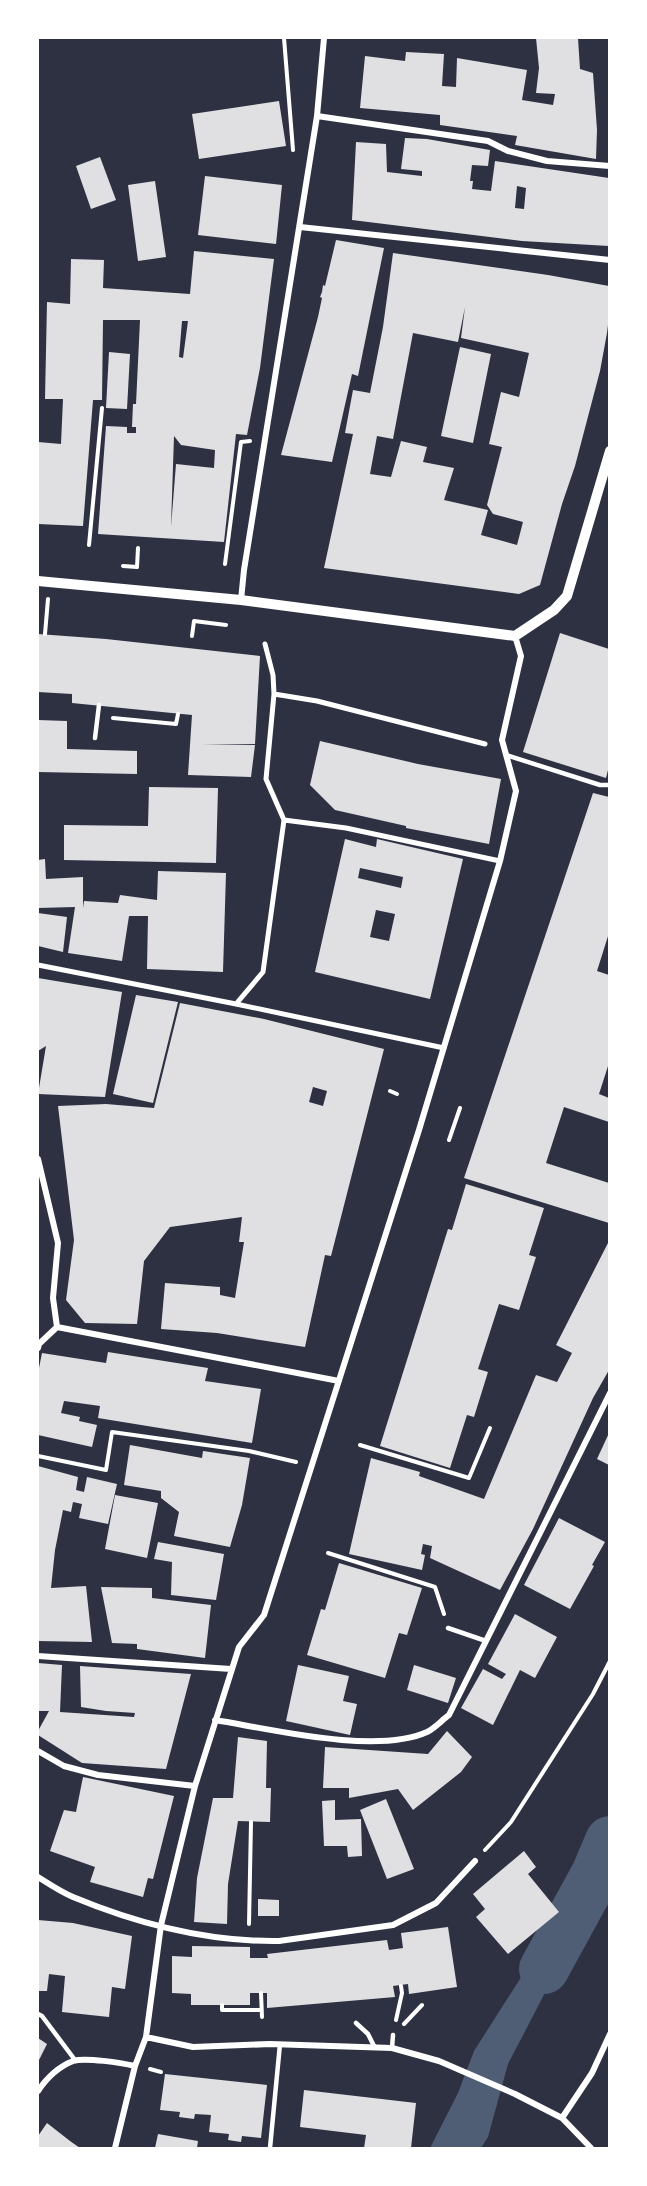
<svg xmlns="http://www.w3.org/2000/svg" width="647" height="2186" viewBox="0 0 647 2186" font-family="Helvetica,sans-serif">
  <rect width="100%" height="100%" fill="#2d3142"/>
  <path fill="#4f5d75" d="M569 1902 585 1916 508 2064 488 2137 481 2148H430L458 2093 474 2051Z"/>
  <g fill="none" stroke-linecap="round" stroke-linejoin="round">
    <path stroke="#4f5d75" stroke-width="50" d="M544 1969 596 1874 610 1841"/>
  </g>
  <path fill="#e0e0e3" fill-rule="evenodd" d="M536 38H578L580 69 593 73 597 130 596 159 515 145 517 136 440 125V115L360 108 365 56 405 61 406 52 444 54 442 86 456 87 457 58 527 70 522 100 553 105 555 94 536 93 539 68Z
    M279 101 286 146 199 159 192 114Z
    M405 138 427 139 490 150 488 166 472 165 470 181H473L472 189 491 191 495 161 609 178V246L522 241 352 220 356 142 386 144 387 172 422 176V171L401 169ZM517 186 526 188 524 209 515 208Z
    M100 157 116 200 91 209 76 166Z
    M205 176 282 185 276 244 198 235Z
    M155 181 166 257 138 261 128 185Z
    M336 240 384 248 358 376 352 374 332 462 281 455 318 317 322 298 320 297 322 292 323 285 325 286Z
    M194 251 274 259 260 368 247 435 236 434 224 542 98 534 106 426 127 427V433H136V427H132L133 404H136L140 320H103L102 400H93L83 526 38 524V442L61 444 63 399H45L47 302 70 304 71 259 104 260 103 288 190 294ZM182 321H188L183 358 179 357ZM174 436 181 445 215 450 214 468 176 464 171 527Z
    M393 253 548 275 609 286V317L607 333 600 371 575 466 562 504 540 585 519 594 324 568 353 434 345 433 353 390 370 393 383 327ZM465 307 461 338 529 353 519 397 501 392 489 444 502 447 487 505 493 514 523 522 517 545 481 535 488 510 444 500 454 468 423 462 427 447 401 441 391 477 370 474 377 436 393 439 413 333 458 342Z
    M460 347 491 354 473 443 441 436Z
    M109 352 130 354 127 409 106 408Z
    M560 633 609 649V766L606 778 523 752Z
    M38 634 106 639 260 656 255 744H201L255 745 251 777 188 775 192 715 72 703V694L38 692Z
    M38 720 67 721V749L137 751V774L38 772Z
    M320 741 418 764 501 779 489 844 406 828V826L335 810 310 785Z
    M149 787 218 788 216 863 64 860V825L148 826Z
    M593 793 609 797V933L597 971 609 975V1063L599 1094 609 1098V1122L564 1107 546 1163 609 1183V1223L464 1178Z
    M345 839 376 847 377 839 463 859 430 999 315 972ZM360 868 403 877 401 888 358 878ZM376 910 395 914 389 941 370 937Z
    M45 859 46 879 83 877V908L84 901 118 903 120 895 157 900 158 871 226 873 223 972 147 969 148 916H129L122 961 68 953 75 907 38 908V860Z
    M38 913 67 917 63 952 38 946Z
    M38 978 122 992 105 1097 38 1094 46 1046 38 1051Z
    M136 995 178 1002 153 1103 113 1094Z
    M180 1003 264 1019 384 1049 331 1256 325 1255 305 1347 217 1333 161 1329 165 1283 220 1287V1295L235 1298 244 1242H239L242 1217 170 1227 144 1261 137 1324 85 1323 66 1300 74 1240 58 1106 106 1104 154 1108ZM313 1087 327 1091 323 1106 309 1102Z
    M466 1184 544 1208 529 1255 536 1257 519 1310 499 1304 478 1369 488 1372 474 1417 467 1415 450 1468 380 1446 448 1229 452 1230Z
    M609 1241V1370L593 1398 533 1529 500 1590 430 1558 432 1546 423 1544 421 1554 425 1555 422 1570 349 1554 371 1458 420 1472 419 1476 484 1499 536 1375 557 1382 572 1353 556 1345Z
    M108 1352 208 1368 205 1381 261 1389 252 1443 98 1418 100 1406 64 1401 61 1413 80 1417 79 1421 97 1425 92 1447 38 1435V1373L42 1353 106 1363Z
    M609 1433V1465L597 1459Z
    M130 1445 202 1458 203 1451 250 1458 242 1505 230 1547 174 1536 179 1512 161 1498V1491L124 1485Z
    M38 1466 78 1477 76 1490 84 1492 87 1477 117 1484 108 1524 79 1518 82 1504 73 1502 71 1512 63 1510 55 1550 51 1588 86 1586 92 1642 38 1641Z
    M115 1495 158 1503 147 1558 105 1549Z
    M559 1518 605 1542 592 1565 594 1566 570 1609 524 1585Z
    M158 1542 224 1554 216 1600 171 1595 172 1562 154 1559Z
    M339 1563 422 1588 407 1635 399 1633 385 1678 307 1655 321 1609 325 1610Z
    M101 1587 152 1588V1598L211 1605 205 1658 137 1649V1644L112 1643Z
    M515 1614 557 1637 535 1678 520 1670 493 1725 461 1708 483 1669 502 1679 506 1674 488 1664Z
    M38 1663 62 1665 60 1712 134 1717 135 1713 106 1711 81 1707 80 1666 191 1674 166 1769 82 1763 38 1735V1731L49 1711H38Z
    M298 1665 349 1676 343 1701 357 1704 350 1735 286 1721Z
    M414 1665 456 1678 448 1703 407 1690Z
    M447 1731 472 1757 461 1772 413 1810 398 1789 349 1798V1788H323L325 1747 428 1754Z
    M238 1737 267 1741 266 1788H271L270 1822 238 1821 228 1884 227 1924 194 1922 197 1878 213 1798H233Z
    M83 1777 174 1796 153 1879 148 1878 143 1897 90 1882 95 1867 50 1851 64 1810 76 1812Z
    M386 1799 414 1869 387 1879 360 1810Z
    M335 1800V1820L361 1819 362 1856 348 1857 347 1846H324L322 1801Z
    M524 1851 536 1867 528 1874 559 1912 508 1954 476 1917 485 1909 473 1894Z
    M258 1899 279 1900V1916H258Z
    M38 1920 73 1923 132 1936 125 1989 112 1987 109 2017 62 2012 65 1976 49 1974 47 1991H38Z
    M448 1927 457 1987 409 1994 408 1984 393 1986 395 1997 267 2008V1993H250V2005H191V1994L172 1993V1956L192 1957V1946L250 1947V1958H268L267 1954 387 1940 389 1950 403 1948 401 1933Z
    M38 2038 47 2044 38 2062Z
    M165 2074 267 2085 261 2138 242 2136 241 2142 228 2140 229 2134 209 2132 211 2115 195 2114 194 2119 179 2117 180 2112 160 2110Z
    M304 2090 416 2103 411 2148H364L366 2135 300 2127Z
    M47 2123 70 2141 80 2148H38V2136Z
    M158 2134 198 2141 197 2148H155Z"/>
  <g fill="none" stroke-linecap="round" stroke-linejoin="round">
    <path stroke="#fff" stroke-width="4" d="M284 38 293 150
      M89 545 102 408
      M225 564 241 442 250 441
      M123 566 137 567 138 548
      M45 634 48 599
      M192 636 194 621 226 625
      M113 718 176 724 178 714
      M390 1091 397 1094
      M449 1140 460 1108
      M360 1445 469 1478 490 1428
      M38 1456 106 1470 112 1432 249 1451 296 1462
      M328 1553 435 1587 444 1614
      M485 1850 511 1822 593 1694 610 1661
      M249 1924 251 1822
      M261 1993 262 2017
      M222 2005V2010H261
      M396 2020 402 1993 401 1986
      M404 2024 422 2005
      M150 2069 161 2072"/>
    <path stroke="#fff" stroke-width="4.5" d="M95 738 99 705
      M506 755 600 785H610
      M448 1628 486 1641
      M38 2014 42 2016 75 2060
      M356 2023 368 2034 374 2046
      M392 2048 393 2035
      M270 2148 280 2044"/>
    <path stroke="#fff" stroke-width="5" d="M274 694 317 701 485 744
      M284 820 346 828 500 861
      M38 965 236 1004 444 1048
      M236 1004 263 972 284 820 266 779 274 694 273 675 265 644"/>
    <path stroke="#fff" stroke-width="6" d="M317 116 488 141 508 151 547 161 610 166
      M300 227 610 260
      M241 600 244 570 317 116 324 38
      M38 1159 58 1243 53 1298 57 1327
      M57 1327 339 1381
      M38 1348 39 1344 57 1327
      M38 1656 231 1669
      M215 1720C270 1729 376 1755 427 1732 435 1728 442 1720 449 1715L610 1393
      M38 1751 64 1766 98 1775 195 1786
      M38 1877C49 1884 61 1892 73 1897 138 1924 210 1942 279 1941L393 1925 436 1903 475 1861
      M146 2037 193 2047 270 2044 392 2048 439 2061 515 2094 562 2118 591 2148
      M38 2091C46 2079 58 2067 73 2061 85 2057 122 2063 135 2066
      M562 2118 592 2073 610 2034
      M115 2148 135 2066 146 2037 161 1925 195 1786 239 1647 264 1615 419 1130 500 861 516 791 502 740 521 656 515 636"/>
    <path stroke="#fff" stroke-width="10" d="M38 581 241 600 515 636 554 610 567 596 610 451"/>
  </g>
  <rect width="647" height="2186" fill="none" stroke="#ffffff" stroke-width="78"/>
</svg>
